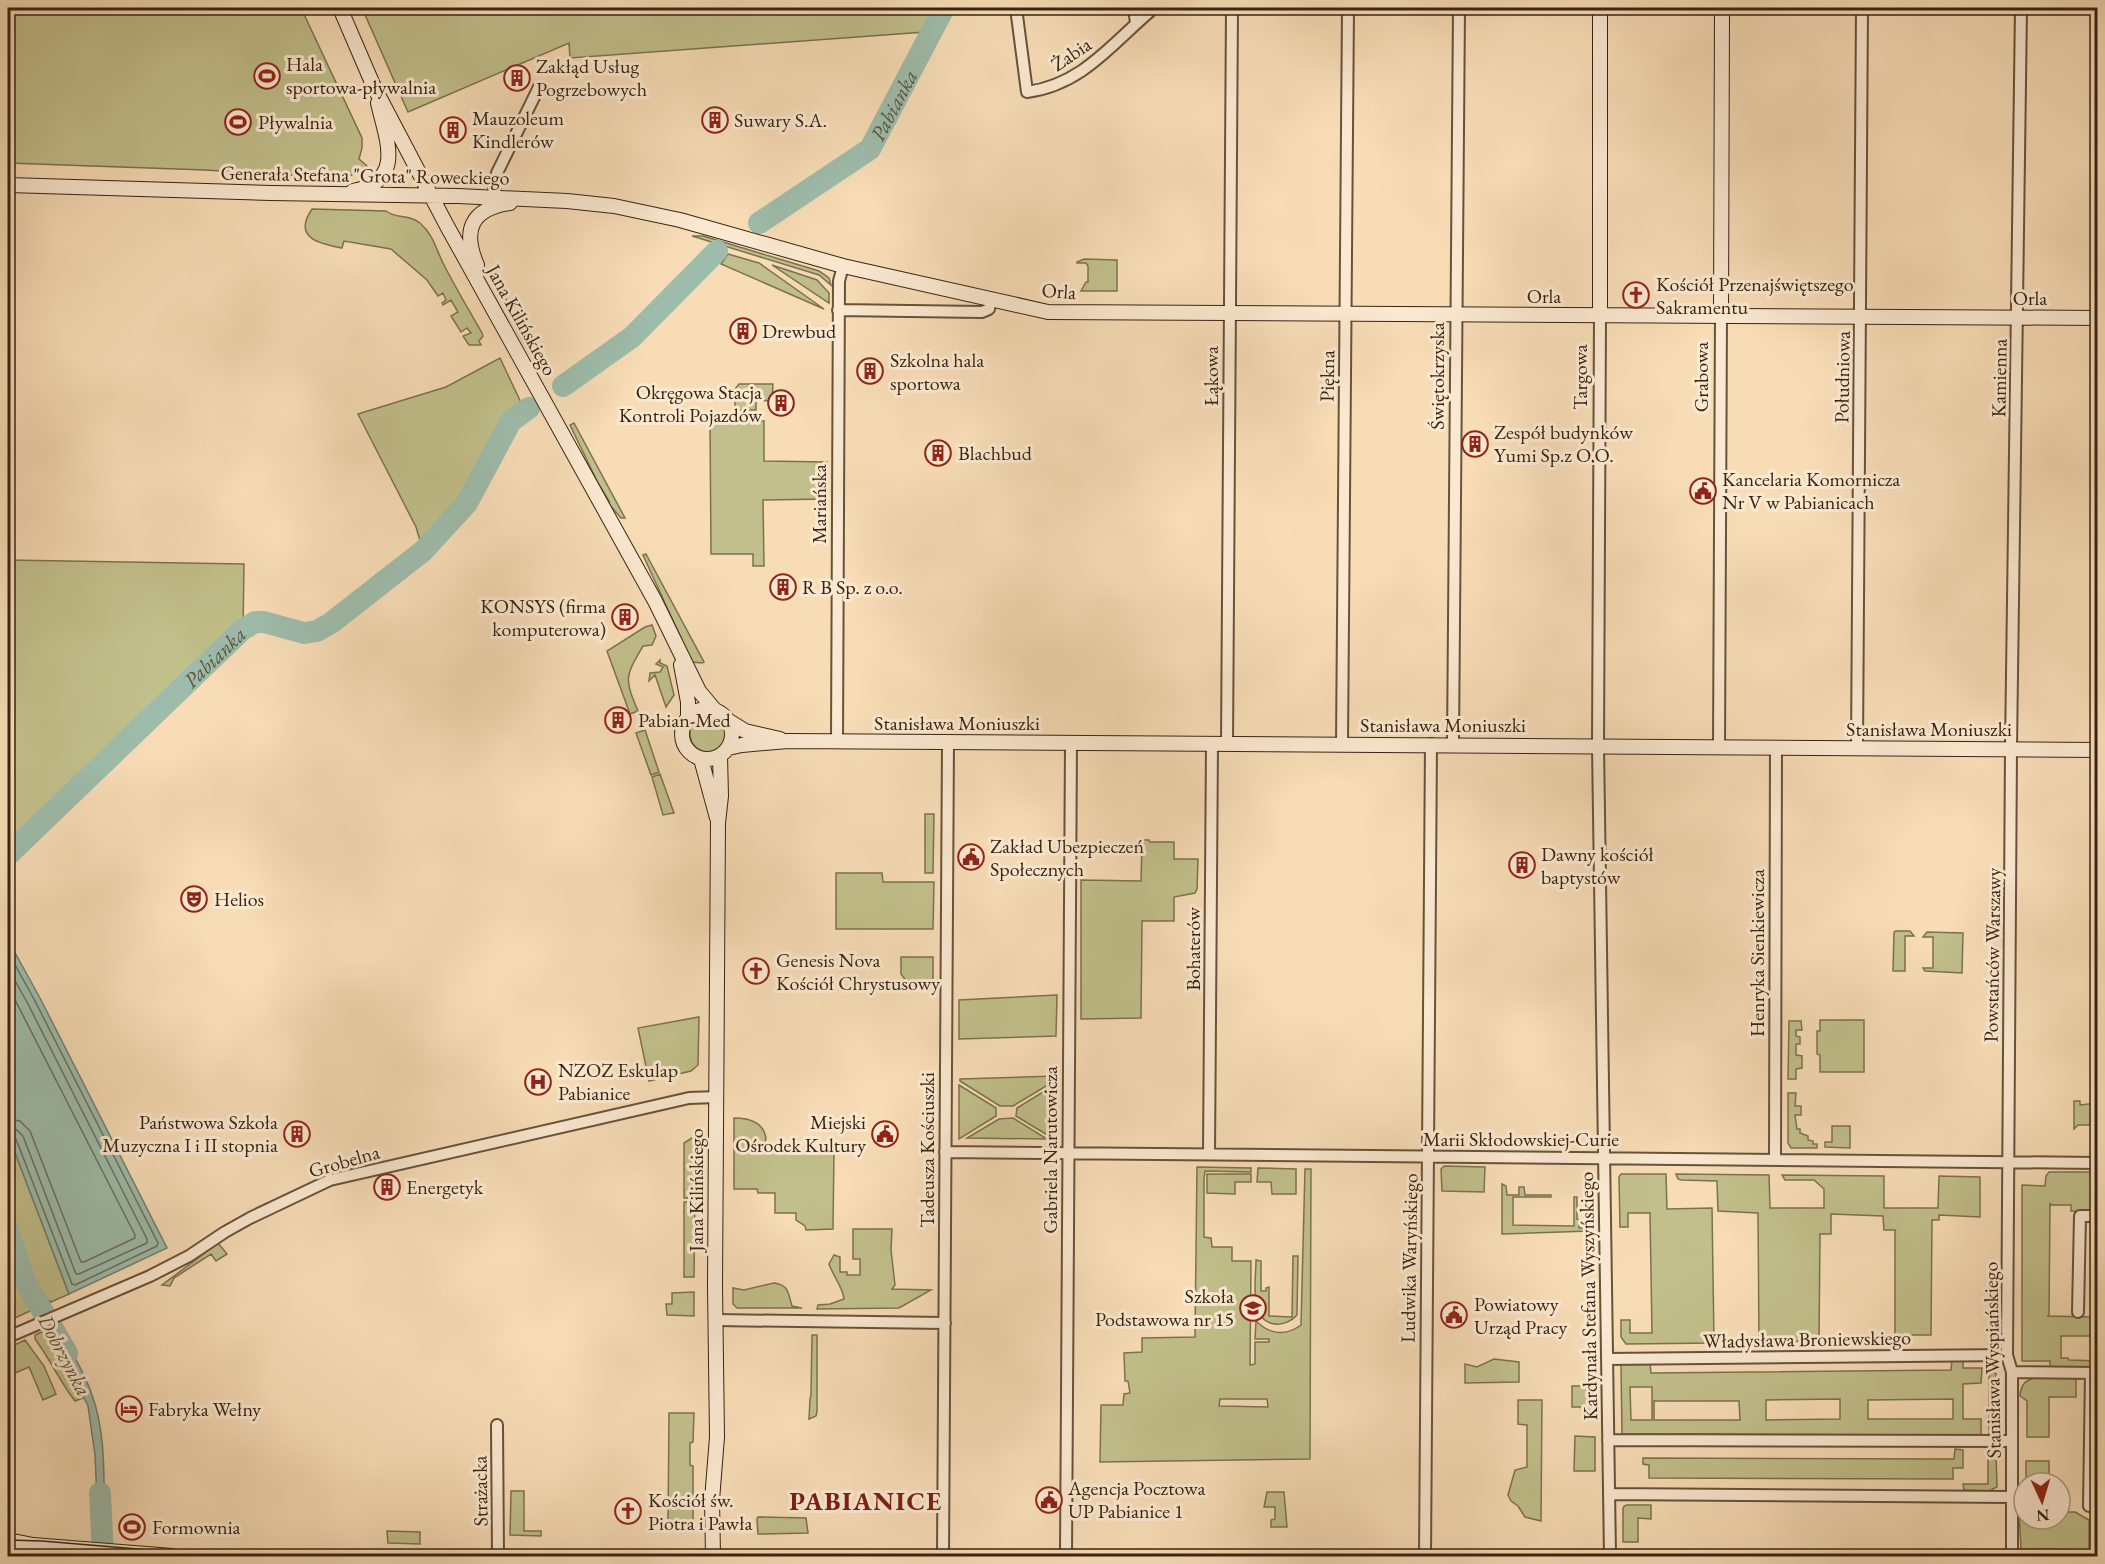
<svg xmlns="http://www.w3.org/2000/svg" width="2105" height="1564" viewBox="0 0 2105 1564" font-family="'EB Garamond',serif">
  <rect width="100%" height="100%" fill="#f7dcb6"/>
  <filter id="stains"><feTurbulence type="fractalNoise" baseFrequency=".00333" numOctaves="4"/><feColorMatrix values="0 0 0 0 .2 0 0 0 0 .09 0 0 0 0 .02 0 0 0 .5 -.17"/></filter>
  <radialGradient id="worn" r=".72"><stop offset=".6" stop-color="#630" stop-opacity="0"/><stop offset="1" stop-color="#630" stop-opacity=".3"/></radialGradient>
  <path fill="#c1bf8b" stroke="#7c724e" stroke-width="1.5" fill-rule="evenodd" d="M8 8H301L362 138V148L359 159 367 166 359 172 349 176 317 177 205 170 8 163Z
    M362 8H361H938L925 32 570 58 569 43 408 112Z
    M312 209 386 211C396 219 409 214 420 223 433 234 436 249 443 263 455 287 469 310 482 333L483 336 479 341 481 345H469L463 336 471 333 467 328 461 332 451 316 458 312 451 300 443 305 442 303 446 300 443 293 438 296 427 280 391 249 344 241 342 248C320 244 292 238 312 209Z
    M692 236H703L819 271 829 278 831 285 819 275Z
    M728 254 759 263 824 309 721 264Z
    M1084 259 1117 260V291H1081L1086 282H1088V266L1086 263H1077V262Z
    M772 265 817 280 829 293V303Z
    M498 285 540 359 534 360 519 334 497 288Z
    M500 358 525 411 511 421 467 503 423 551 416 527 358 414 446 387Z
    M739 384H773L772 401 756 400V410H739L735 405V389Z
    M710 421H764V461L827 462 826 499 763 500 764 566H753V554H711Z
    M574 423 625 518H621L609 504V501L598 483 570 425Z
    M646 554 704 662 702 663 692 662 643 555Z
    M8 560 244 564 243 630 8 855Z
    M652 625 656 636 652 645 643 646C625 677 624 678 638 711L630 714 607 651 645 627Z
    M660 660V663L667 666 674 695 666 707 655 675 649 681 650 673 660 672 663 667 656 664Z
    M690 734a18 18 0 1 1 36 0a18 18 0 1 1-36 0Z
    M645 730 659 772 651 775 636 733Z
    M660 774 674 813 663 815 652 777Z
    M925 814H934L933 873H925Z
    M1137 840H1149L1150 842H1174V859H1198L1197 889 1195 893 1174 897V921H1142L1141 1018 1081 1019V880L1141 881 1142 841Z
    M836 873H882L883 882H934L933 929H836Z
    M1896 931H1910L1914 936H1905V971H1893L1894 932Z
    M1927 932 1963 933 1962 973 1925 971 1923 968H1933V937H1923Z
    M901 957H933V982H907L901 974Z
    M1057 995 1056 1036 959 1039V1000Z
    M699 1017 698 1065 691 1071 649 1081 638 1028Z
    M1820 1020H1864V1072H1820V1055L1817 1054V1031H1820Z
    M1789 1021H1801L1802 1030H1796V1036L1800 1037V1044H1796V1055L1802 1056V1068L1796 1069V1079H1788Z
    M1056 1076V1080L1013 1106H1000L960 1081V1079Z
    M1056 1084V1139H1054L1016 1116 1017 1108Z
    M959 1085 996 1108V1116L959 1139Z
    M1788 1093H1796L1795 1106H1801V1115H1795L1797 1129H1800V1133L1808 1136V1140L1813 1141V1144H1817V1148H1791L1788 1143Z
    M2074 1101H2080V1105L2097 1103V1125H2078L2074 1129Z
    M734 1118C750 1118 764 1122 766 1139L762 1150H834L833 1229 806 1230 805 1226 796 1220V1213H775V1193H758L757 1189H734Z
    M1013 1118 1047 1139 967 1138 999 1119Z
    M1832 1126H1850V1148L1825 1147V1142H1832Z
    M8 1134 69 1294 51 1302 32 1289 27 1282 8 1225Z
    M692 1138 695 1140V1195L691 1198H684V1143Z
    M1444 1166 1485 1167 1484 1192 1442 1191 1441 1169Z
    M1197 1167 1251 1168V1172L1205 1171 1204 1179V1237L1211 1238 1212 1247H1232V1261H1251L1250 1365 1255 1364V1342H1269V1339H1255L1256 1321C1269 1334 1285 1337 1301 1325L1305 1169H1311L1310 1459 1100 1462 1101 1405H1123L1124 1394 1130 1393 1128 1381H1125L1124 1353 1142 1352V1338L1195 1337ZM1220 1399H1267L1268 1407 1219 1406Z
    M1258 1168 1296 1169V1194H1272L1271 1182H1257Z
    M2049 1172H2097V1212L2071 1211V1205H2051L2050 1203 2049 1316H2047L2091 1317V1291L2097 1283V1336H2061V1358H2068L2069 1360 2097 1361V1369L2050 1367V1361H2022V1185L2045 1186 2046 1176Z
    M1207 1174H1251V1182H1235V1194L1207 1193Z
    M1621 1174H1666L1667 1209 1712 1208 1714 1343 1626 1344 1621 1337V1320H1630V1333H1652L1650 1213H1628V1227H1620L1619 1177Z
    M1676 1174 1769 1175 1770 1208H1824V1189L1814 1180H1785L1782 1175 1884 1176V1208H1938L1939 1176 1980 1177V1217L1939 1215V1220H1932L1931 1335H1895V1230H1884L1883 1216 1831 1214V1234H1820L1819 1341 1759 1342 1758 1213 1718 1211 1717 1181 1681 1180 1678 1179Z
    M1502 1184 1506 1186 1507 1195H1519V1187H1524L1525 1195H1551V1197H1513V1225L1574 1226V1197H1577V1219L1579 1220V1228H1584L1585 1220 1589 1219V1231L1502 1234Z
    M684 1202H692L695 1204 694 1277H684Z
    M853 1229H892L891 1250 895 1285 892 1289 931 1290 899 1308 817 1309 818 1305 830 1304 844 1299C843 1287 833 1276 829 1264L834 1255 840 1257V1272H847V1275H860V1259H853Z
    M8 1236 31 1304 39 1307 8 1321Z
    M218 1243 227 1254 216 1261 211 1254 174 1278 170 1286 162 1285Z
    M1293 1256H1298L1297 1315C1292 1321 1283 1325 1275 1324 1248 1321 1256 1280 1256 1260L1261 1261V1291H1266V1288L1269 1287V1316L1292 1317Z
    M774 1283C789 1285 788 1293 792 1306L802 1308H737L733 1304V1288L744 1290Z
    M694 1292V1316L667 1315 666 1304H672V1293Z
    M48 1329 83 1398 75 1401C60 1382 50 1359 35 1339V1335Z
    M812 1335H817V1412L816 1416 809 1419 810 1399 811 1395Z
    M25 1340 44 1366 56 1394 43 1400 29 1367 8 1376V1348Z
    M1963 1358V1368H1982L1981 1383 1963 1384V1419H1981V1435L1622 1434 1621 1364 1650 1363 1651 1373 1951 1370 1952 1359ZM1630 1387H1652V1420H1631ZM1840 1399V1419L1766 1420V1400ZM1953 1399V1419H1868V1400ZM1654 1401H1739L1740 1420H1654Z
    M1494 1359 1519 1362V1382L1465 1383V1364L1477 1367Z
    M1989 1370 1993 1371 1996 1374 1997 1430 1995 1433 1989 1435Z
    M2038 1377H2076V1397H2049V1437H2027V1401L2020 1396C2021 1383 2026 1380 2038 1377Z
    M1572 1386H1594V1411H1582L1581 1407H1572Z
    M1518 1400H1542L1541 1521 1525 1517 1518 1506 1511 1501 1508 1495 1515 1470 1527 1467V1425L1518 1424Z
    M669 1413H694L693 1442 690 1443V1465L693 1466V1525H668Z
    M1575 1436 1595 1437V1471H1574Z
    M1955 1449 1963 1450V1468H1953V1479L1649 1478V1465L1643 1464V1458L1954 1459Z
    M1988 1451 1996 1453 1997 1487 1989 1491 1964 1490 1963 1484H1988Z
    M2026 1461H2049V1483H2026Z
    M511 1491H524V1531H541V1536L510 1535Z
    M1267 1492H1284L1287 1527H1271V1520L1275 1519V1507H1264Z
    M1627 1505H1651V1519L1638 1518V1542H1623V1509L1624 1506Z
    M2024 1510V1519H2060V1512H2075L2089 1520V1550L2021 1549 2019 1512Z
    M758 1517 806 1518 808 1533 758 1534 757 1519Z
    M387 1531 420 1532V1544L388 1543Z"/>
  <path fill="#9ebcab" stroke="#757f6d" stroke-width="1.5" d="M8 940 40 998 167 1248 69 1294 8 1134Z
    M8 1225 27 1282 33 1289 51 1302 39 1307 31 1304 25 1295V1287L8 1236Z
    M58 1324C68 1348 84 1370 92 1395 107 1436 103 1482 105 1524H98L95 1455 88 1406 50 1327Z"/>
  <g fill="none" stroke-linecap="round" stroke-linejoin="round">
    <path stroke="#6b705e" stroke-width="1.5" d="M8 952 35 1001 158 1243 157 1246 75 1285 72 1284 16 1139 12 1136 8 1135
      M8 968 28 1004 147 1239V1243L79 1274H76L23 1136 17 1130 8 1128
      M8 986 135 1235V1238L84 1262H81L30 1131 20 1121 8 1119"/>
    <g stroke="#9ebcab" stroke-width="22">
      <path id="s1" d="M759 223 870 149 944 8"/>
      <path d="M563 386 632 337 717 251"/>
      <path id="s2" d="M8 855 242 630 255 622H264L304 633 317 631 331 623 423 551 467 503 511 421 529 408"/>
      <path d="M8 1230 25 1281 67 1353"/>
      <path d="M100 1493 103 1556"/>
    </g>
    <g stroke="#68523a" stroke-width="14">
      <path id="street" d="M1016 8 1027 92C1083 85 1113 42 1154 8
        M1134 8 1136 23
        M493 197 497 173 539 87
        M838 310 982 312 989 309 991 300
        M1600 315 1598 746 1610 1556
        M837 742 839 281 843 266
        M1227 744 1232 8
        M1342 744 1348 8
        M1453 744 1459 8
        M1719 747 1721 316
        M1857 748 1862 8
        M945 1152 2098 1163
        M1209 1154 1212 744
        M1775 1159 1776 747
        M2078 1312 2080 1216H2098
        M715 1320 945 1323
        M8 1337 150 1276 189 1256 225 1232 250 1218 330 1180 689 1098 717 1097
        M1607 1359 2007 1355
        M2012 1372 2096 1373
        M2091 1373 2089 1506H2098
        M497 1425 498 1556
        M1608 1440 2012 1441
        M1609 1494 2012 1497
        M943 1556 948 743
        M1066 1556 1071 743
        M1425 1556 1431 744
        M2012 1556V1372L2007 1355 2011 749 2021 8"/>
    </g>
    <g stroke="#382410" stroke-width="16">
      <path id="secondary" d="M340 8 374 87 447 226 655 601 699 691 714 709
        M8 185 271 193 458 196 567 201 614 206 680 220 843 266 1048 312 2098 318
        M353 191C406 181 386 139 378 103
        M477 265C462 230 471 209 510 203
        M1600 315V8
        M1721 316 1722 8
        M681 665 688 702V717
        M682 734a25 25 0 1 1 50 0a25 25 0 1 1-50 0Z
        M729 721 745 731 780 739
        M728 748 742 745 788 741 2098 750
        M701 759 717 818
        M8 1540 33 1545 172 1556
        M8 1552 28 1546
        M713 1556 712 1500 717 1437 715 1286 718 823 721 796 720 756"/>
    </g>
    <use href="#street" stroke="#fae8d0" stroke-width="10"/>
    <use href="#secondary" stroke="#fae8d0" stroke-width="14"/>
    <path stroke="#382410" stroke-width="1.5" d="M8 1540 42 1541 221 1556"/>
  </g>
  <defs>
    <g id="stadium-ring" transform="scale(1.35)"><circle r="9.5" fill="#fae8d0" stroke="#8f2418" stroke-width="1.5"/><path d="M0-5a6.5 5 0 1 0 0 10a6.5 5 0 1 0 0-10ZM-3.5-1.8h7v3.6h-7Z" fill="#8f2418"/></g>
    <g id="building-ring" transform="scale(1.35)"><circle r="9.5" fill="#fae8d0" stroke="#8f2418" stroke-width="1.5"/><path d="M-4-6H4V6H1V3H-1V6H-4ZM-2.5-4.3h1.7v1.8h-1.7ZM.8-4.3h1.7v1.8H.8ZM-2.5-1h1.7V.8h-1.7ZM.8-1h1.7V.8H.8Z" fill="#8f2418"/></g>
    <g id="church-ring" transform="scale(1.35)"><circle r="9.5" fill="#fae8d0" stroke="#8f2418" stroke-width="1.5"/><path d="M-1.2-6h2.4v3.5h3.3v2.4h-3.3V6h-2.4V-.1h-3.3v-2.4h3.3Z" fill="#8f2418"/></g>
    <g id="civic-ring" transform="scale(1.35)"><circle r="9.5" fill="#fae8d0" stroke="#8f2418" stroke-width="1.5"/><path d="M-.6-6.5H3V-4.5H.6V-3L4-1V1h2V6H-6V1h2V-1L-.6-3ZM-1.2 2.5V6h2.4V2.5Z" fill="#8f2418"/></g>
    <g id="theatre-ring" transform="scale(1.35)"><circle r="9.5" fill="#fae8d0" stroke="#8f2418" stroke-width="1.5"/><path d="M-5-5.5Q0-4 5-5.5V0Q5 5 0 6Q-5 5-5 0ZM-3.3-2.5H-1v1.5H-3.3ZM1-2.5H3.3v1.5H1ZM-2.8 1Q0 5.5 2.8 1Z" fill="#8f2418"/></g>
    <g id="hospital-ring" transform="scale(1.35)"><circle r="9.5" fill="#fae8d0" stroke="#8f2418" stroke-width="1.5"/><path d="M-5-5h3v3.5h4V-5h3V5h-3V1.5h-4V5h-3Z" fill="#8f2418"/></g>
    <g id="school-ring" transform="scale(1.35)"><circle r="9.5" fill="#fae8d0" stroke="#8f2418" stroke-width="1.5"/><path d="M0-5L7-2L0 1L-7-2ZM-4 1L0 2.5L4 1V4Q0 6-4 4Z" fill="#8f2418"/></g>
    <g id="hotel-ring" transform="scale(1.35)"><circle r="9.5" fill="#fae8d0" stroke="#8f2418" stroke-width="1.5"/><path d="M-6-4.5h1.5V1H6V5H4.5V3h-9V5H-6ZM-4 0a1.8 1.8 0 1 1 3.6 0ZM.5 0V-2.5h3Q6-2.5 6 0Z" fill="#8f2418"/></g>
  </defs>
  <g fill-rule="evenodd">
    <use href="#stadium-ring" x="267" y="76"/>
    <use href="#building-ring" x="517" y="78"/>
    <use href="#building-ring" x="715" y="120"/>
    <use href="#stadium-ring" x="238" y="122"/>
    <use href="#building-ring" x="453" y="130"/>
    <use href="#church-ring" x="1636" y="295"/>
    <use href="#building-ring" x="743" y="331"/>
    <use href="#building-ring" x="870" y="371"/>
    <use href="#building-ring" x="781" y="403"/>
    <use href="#building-ring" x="1475" y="444"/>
    <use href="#building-ring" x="938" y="453"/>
    <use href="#civic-ring" x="1703" y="491"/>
    <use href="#building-ring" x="783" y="587"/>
    <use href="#building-ring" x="625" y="617"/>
    <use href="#building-ring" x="618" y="720"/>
    <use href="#civic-ring" x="971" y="857"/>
    <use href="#building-ring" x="1522" y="865"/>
    <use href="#theatre-ring" x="194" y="899"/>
    <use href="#church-ring" x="756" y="971"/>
    <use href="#hospital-ring" x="538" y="1082"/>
    <use href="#building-ring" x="297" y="1134"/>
    <use href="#civic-ring" x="885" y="1134"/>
    <use href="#building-ring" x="387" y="1187"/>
    <use href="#school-ring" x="1253" y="1308"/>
    <use href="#civic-ring" x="1454" y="1315"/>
    <use href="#hotel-ring" x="129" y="1409"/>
    <use href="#civic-ring" x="1049" y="1500"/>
    <use href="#church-ring" x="628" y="1511"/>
    <use href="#stadium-ring" x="132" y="1527"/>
  </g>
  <g text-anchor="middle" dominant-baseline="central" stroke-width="6" stroke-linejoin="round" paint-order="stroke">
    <g font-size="20" fill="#382410" stroke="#fae8d0">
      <text transform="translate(1071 54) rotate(-34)">Żabia</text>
      <text transform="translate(365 175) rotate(1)">Generała Stefana "Grota" Roweckiego</text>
      <text transform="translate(1059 291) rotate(4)">Orla</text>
      <text x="1544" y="296">Orla</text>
      <text x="2030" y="298">Orla</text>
      <text transform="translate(522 320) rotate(61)">Jana Kilińskiego</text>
      <text transform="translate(1211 376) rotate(-90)">Łąkowa</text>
      <text transform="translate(1327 376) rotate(-89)">Piękna</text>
      <text transform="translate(1437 376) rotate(-90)">Świętokrzyska</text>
      <text transform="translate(1580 377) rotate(-90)">Targowa</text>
      <text transform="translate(1701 377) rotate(-90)">Grabowa</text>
      <text transform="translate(1842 377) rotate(-89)">Południowa</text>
      <text transform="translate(1999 378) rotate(-89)">Kamienna</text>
      <text transform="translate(819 504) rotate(-90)">Mariańska</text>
      <text x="957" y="723">Stanisława Moniuszki</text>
      <text x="1443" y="725">Stanisława Moniuszki</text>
      <text x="1929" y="729">Stanisława Moniuszki</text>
      <text transform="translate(1193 949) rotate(-90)">Bohaterów</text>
      <text transform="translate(1757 953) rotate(-90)">Henryka Sienkiewicza</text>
      <text transform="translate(1992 955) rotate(-89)">Powstańców Warszawy</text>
      <text x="1521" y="1139">Marii Skłodowskiej-Curie</text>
      <text transform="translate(927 1150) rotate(-90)">Tadeusza Kościuszki</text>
      <text transform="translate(1050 1150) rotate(-90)">Gabriela Narutowicza</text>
      <text transform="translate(344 1161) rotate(-16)">Grobelna</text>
      <text transform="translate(696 1190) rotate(-90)">Jana Kilińskiego</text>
      <text transform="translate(1409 1258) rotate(-89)">Ludwika Waryńskiego</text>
      <text transform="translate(1588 1296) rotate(-91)">Kardynała Stefana Wyszyńskiego</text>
      <text transform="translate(1807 1339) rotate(-1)">Władysława Broniewskiego</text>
      <text transform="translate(1992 1360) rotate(-91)">Stanisława Wyspiańskiego</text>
      <text transform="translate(480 1491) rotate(-91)">Strażacka</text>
    </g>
    <g font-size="20" fill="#382410" stroke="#fae8d0" text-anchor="start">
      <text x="286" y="64">Hala<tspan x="286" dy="23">sportowa-pływalnia</tspan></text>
      <text x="536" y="66">Zakłąd Usług<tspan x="536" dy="23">Pogrzebowych</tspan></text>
      <text x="472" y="118">Mauzoleum<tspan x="472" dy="23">Kindlerów</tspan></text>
      <text x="734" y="120">Suwary S.A.</text>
      <text x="258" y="122">Pływalnia</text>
      <text x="1656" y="284">Kościół Przenajświętszego<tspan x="1656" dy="23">Sakramentu</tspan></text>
      <text x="762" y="331">Drewbud</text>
      <text x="890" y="360">Szkolna hala<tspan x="890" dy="23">sportowa</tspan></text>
      <text x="762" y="392" text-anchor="end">Okręgowa Stacja<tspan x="762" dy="23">Kontroli Pojazdów</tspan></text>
      <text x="1494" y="432">Zespół budynków<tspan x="1494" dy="23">Yumi Sp.z O.O.</tspan></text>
      <text x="958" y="453">Blachbud</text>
      <text x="1722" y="479">Kancelaria Komornicza<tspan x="1722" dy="23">Nr V w Pabianicach</tspan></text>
      <text x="802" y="587">R B Sp. z o.o.</text>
      <text x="606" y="606" text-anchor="end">KONSYS (firma<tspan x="606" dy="23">komputerowa)</tspan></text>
      <text x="638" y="720">Pabian-Med</text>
      <text x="990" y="846">Zakład Ubezpieczeń<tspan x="990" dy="23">Społecznych</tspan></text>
      <text x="1541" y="854">Dawny kościół<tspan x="1541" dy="23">baptystów</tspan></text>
      <text x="214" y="899">Helios</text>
      <text x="776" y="960">Genesis Nova<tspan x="776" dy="23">Kościół Chrystusowy</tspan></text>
      <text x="558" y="1070">NZOZ Eskulap<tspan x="558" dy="23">Pabianice</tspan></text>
      <text x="278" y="1122" text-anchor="end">Państwowa Szkoła<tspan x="278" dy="23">Muzyczna I i II stopnia</tspan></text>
      <text x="866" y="1122" text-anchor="end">Miejski<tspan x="866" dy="23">Ośrodek Kultury</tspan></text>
      <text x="406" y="1187">Energetyk</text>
      <text x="1234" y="1296" text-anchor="end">Szkoła<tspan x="1234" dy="23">Podstawowa nr 15</tspan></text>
      <text x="1474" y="1304">Powiatowy<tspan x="1474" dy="23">Urząd Pracy</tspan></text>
      <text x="148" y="1409">Fabryka Wełny</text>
      <text x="1068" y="1488">Agencja Pocztowa<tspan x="1068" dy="23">UP Pabianice 1</tspan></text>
      <text x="648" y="1500">Kościół św.<tspan x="648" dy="23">Piotra i Pawła</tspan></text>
      <text x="152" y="1527">Formownia</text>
    </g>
    <g font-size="21" font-style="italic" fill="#57523e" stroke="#fae8d0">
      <text stroke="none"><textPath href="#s1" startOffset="183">Pabianka</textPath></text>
      <text stroke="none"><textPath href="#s2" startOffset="286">Pabianka</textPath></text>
      <text transform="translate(65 1355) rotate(62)">Dobrzynka</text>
    </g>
    <g font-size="26" font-weight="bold" letter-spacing="1.5" fill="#7a1f14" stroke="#fae8d0">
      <text x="866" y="1501">PABIANICE</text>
    </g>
  </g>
  <rect width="2105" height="1564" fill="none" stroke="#f7dcb6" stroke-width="30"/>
  <rect x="9" y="9" width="2087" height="1546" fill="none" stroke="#382410" stroke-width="3"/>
  <rect x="15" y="15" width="2075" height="1534" fill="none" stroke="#382410" stroke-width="1.5"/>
  <g transform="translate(2042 1501) rotate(176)"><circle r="28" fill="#fae8d0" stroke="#ac9a83" stroke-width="1.5"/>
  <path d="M0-4.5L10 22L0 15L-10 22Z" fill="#8f2418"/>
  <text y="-9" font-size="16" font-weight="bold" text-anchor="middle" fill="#382410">N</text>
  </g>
  <rect width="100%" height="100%" filter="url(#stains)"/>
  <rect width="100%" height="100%" fill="url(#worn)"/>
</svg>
